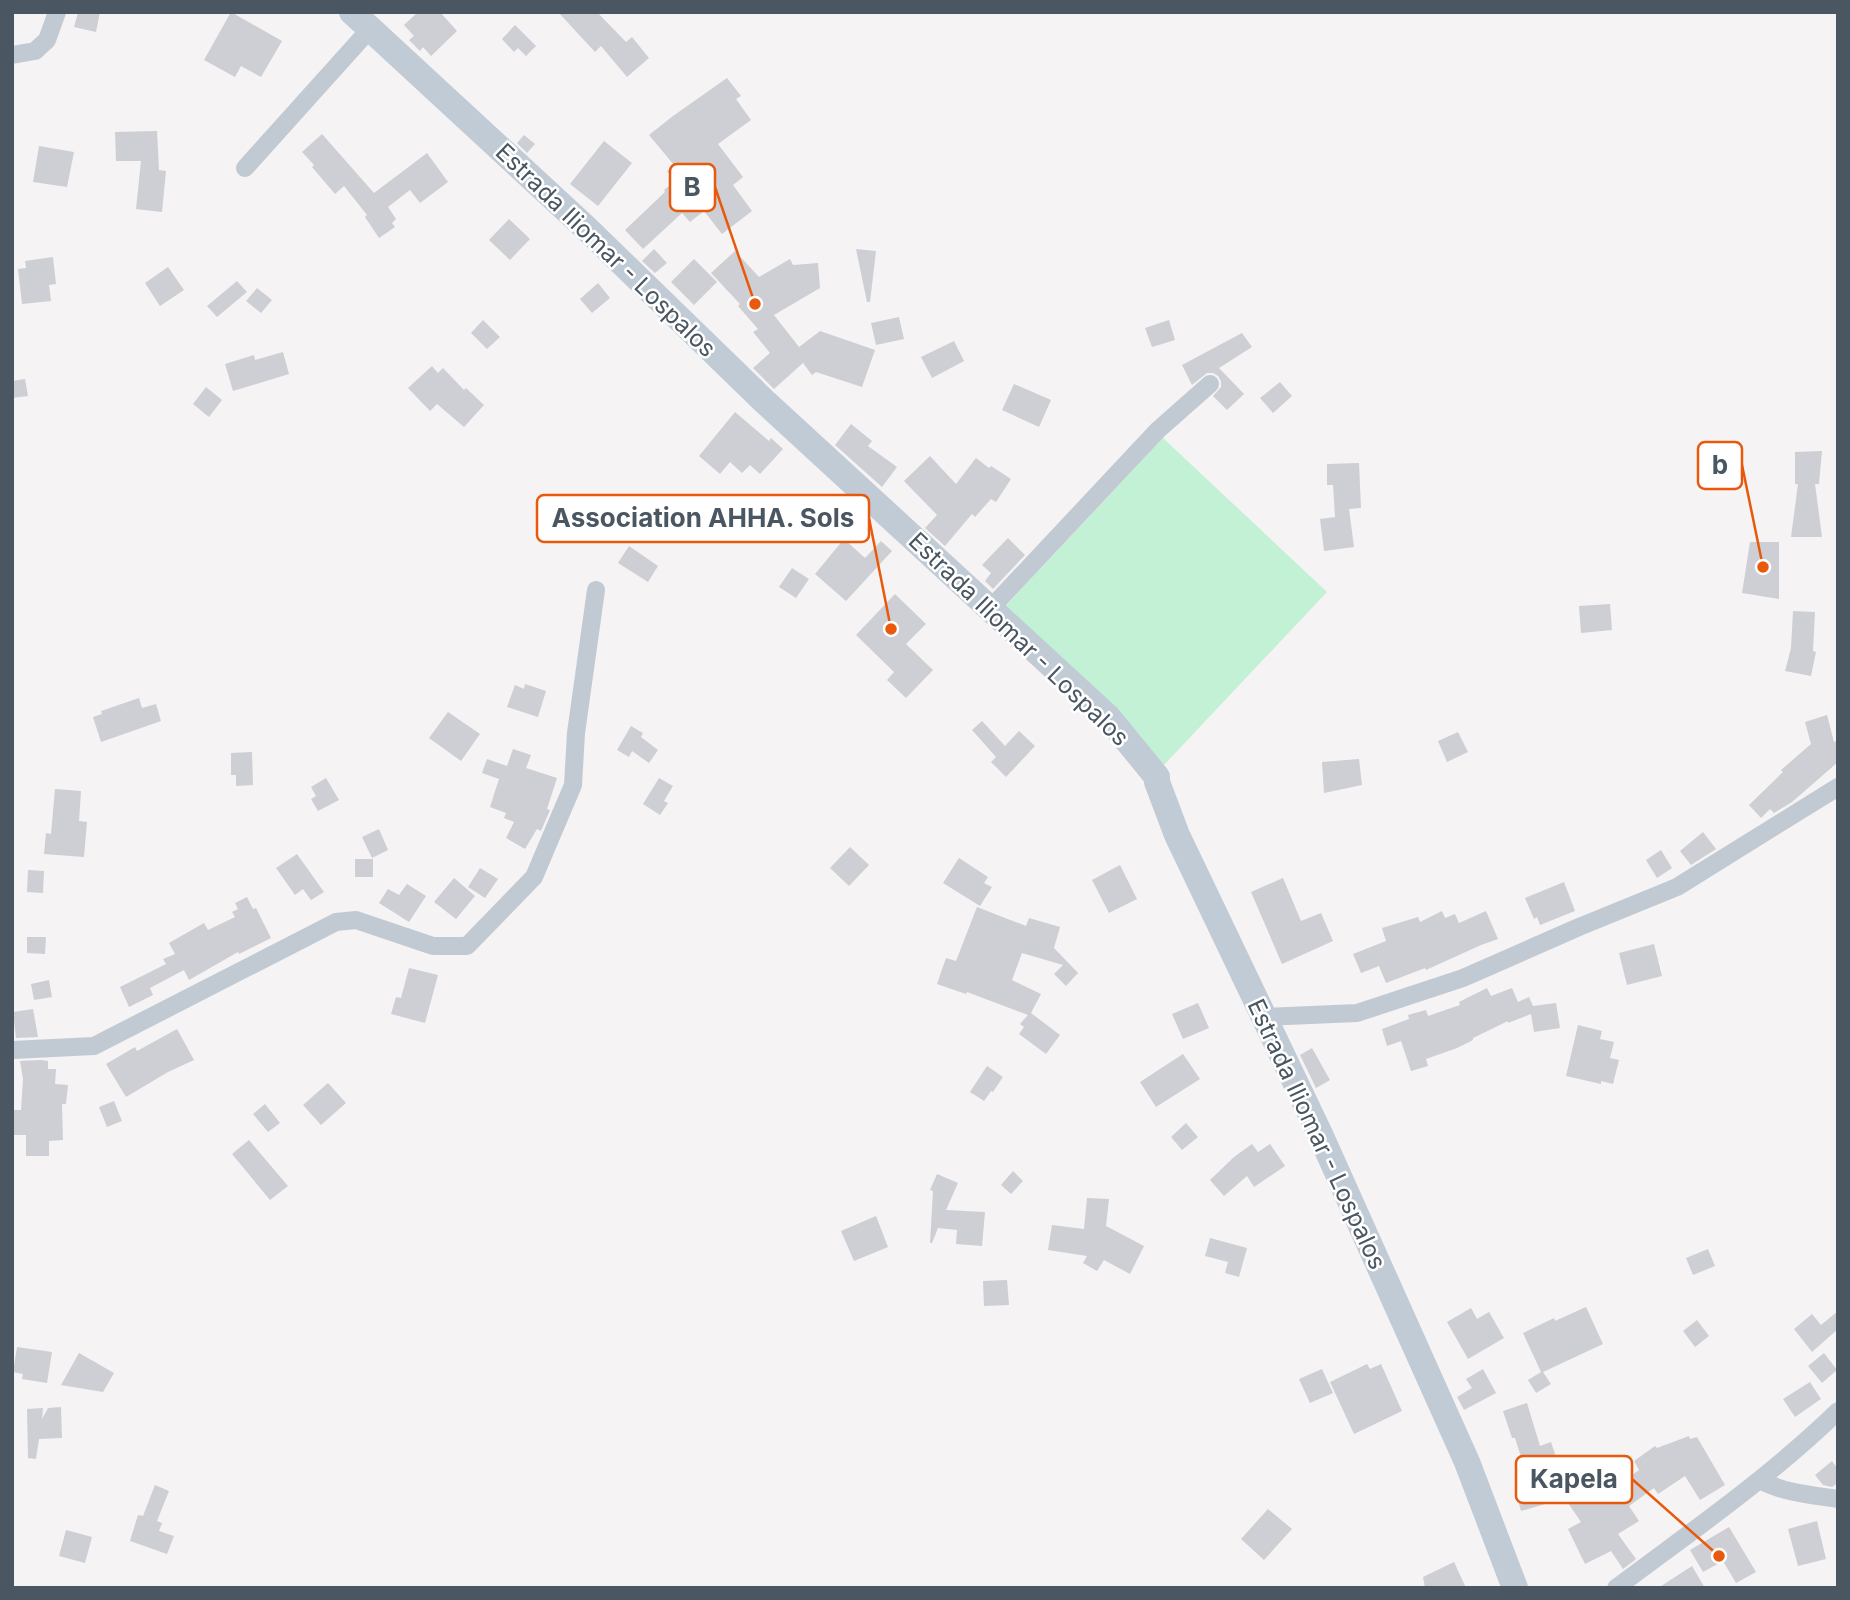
<svg xmlns="http://www.w3.org/2000/svg" width="1850" height="1600" viewBox="0 0 1850 1600" font-family="Inter,sans-serif">
  <rect width="100%" height="100%" fill="#f5f3f3"/>
  <path fill="#c3f1d5" d="M1163 438 1327 592 1163 766 999 613Z"/>
  <path fill="#cdcfd5" d="M78 12H100L96 32 74 27Z
    M231 12 282 41 261 77 241 66 235 77 204 60Z
    M418 12H440L457 31 431 56 423 47 420 51 409 40 414 36 404 25Z
    M558 12H597L626 42 632 37 649 58 627 77 601 46 595 52Z
    M515 25 536 46 526 56 518 48 514 52 502 39Z
    M727 78 741 96 736 99 751 120 718 144 743 177 733 185 752 211 722 234 704 211 690 222 682 213 643 249 625 230 665 192 664 190 675 181 667 171 674 165 649 135 673 116Z
    M157 131 159 170 166 171 162 212 136 209 141 161H116L115 132Z
    M322 134 374 193 427 153 448 182 420 203 410 190 388 207 396 219 392 223 395 227 379 238 365 217 367 215 344 186 335 194 312 167 314 165 302 152Z
    M524 135 535 144 527 153 517 143Z
    M604 141 632 163 598 206 570 184Z
    M39 146 74 152 67 187 33 182Z
    M509 219 530 239 510 260 489 240Z
    M654 249 667 263 655 273 642 261Z
    M856 249 876 251 870 302H867Z
    M735 251 759 277 790 259 793 265 818 263 820 288 774 315 799 347 820 331 875 350 862 387 816 372 812 375 803 363 774 389 753 368 770 353 753 332 758 329 738 306 740 304 711 273Z
    M53 257 56 284 49 285 51 301 22 304 18 269 26 268 25 261Z
    M694 259 717 282 694 305 671 282Z
    M168 267 184 290 160 306 145 283Z
    M237 281 247 292 217 317 207 306Z
    M598 283 610 298 592 313 580 299Z
    M257 288 272 300 261 313 246 301Z
    M899 317 904 339 876 345 871 323Z
    M483 320 500 337 487 349 471 333Z
    M1169 320 1175 340 1152 347 1145 328Z
    M1242 333 1252 347 1219 368 1244 394 1227 410 1213 396 1221 387V381L1218 376 1213 373H1207L1192 385 1182 365Z
    M954 341 964 361 932 378 921 357Z
    M283 352 289 374 233 391 225 364 254 355 255 360Z
    M432 366 438 373 443 368 464 390 466 388 484 405 464 427 437 404 430 411 408 388Z
    M25 379 28 396 12 398V381Z
    M1280 382 1292 396 1273 413 1260 398Z
    M1014 384 1051 400 1039 427 1002 410Z
    M206 387 222 400 209 417 193 404Z
    M735 412 769 441 771 438 783 449 760 474 750 465 742 473 730 462 720 474 699 456Z
    M851 424 872 441 868 446 897 467 882 487 835 445Z
    M1822 451 1819 484H1815L1822 537H1791L1798 484H1795V452Z
    M930 456 956 484 976 458 989 468 991 466 1011 479 996 502 991 499 975 517 972 514 945 546 925 528 937 515 904 481Z
    M1359 463 1361 508 1349 509 1354 547 1324 551 1320 519 1335 517 1333 485H1327V464Z
    M1008 538 1025 555 993 589 985 581 991 573 982 565Z
    M844 539 865 558 881 541 892 551 846 601 815 574Z
    M1750 542H1779V599L1742 593Z
    M629 546 658 566 648 582 618 563Z
    M792 568 809 579 796 598 779 587Z
    M895 594 926 624 906 644 933 670 906 698 887 680 894 672 856 635Z
    M1610 604 1612 630 1581 633 1579 606Z
    M1793 611 1815 612 1813 651 1816 652 1811 676 1785 671 1791 648Z
    M525 684 546 691 538 717 507 707 515 685 524 689Z
    M139 698 142 708 156 704 161 721 101 742 93 717 102 714 101 711Z
    M448 712 480 734 461 761 429 738Z
    M1827 715 1834 742 1838 740V762L1792 802 1774 813 1770 809 1761 818 1749 805 1783 772 1781 770 1811 744 1805 722Z
    M982 721 1005 746 1019 731 1035 746 1006 777 991 762 996 757 972 730Z
    M631 726 643 733 641 737 658 750 649 763 632 751 629 757 617 750Z
    M1458 732 1468 752 1447 762 1438 741Z
    M513 749 531 755 526 768 557 778 547 809 550 810 541 831 537 829 525 849 506 838 514 822 504 818 506 813 490 807 499 779 482 773 487 759 507 766Z
    M252 752 253 785 236 786V775H231V753Z
    M1359 759 1362 785 1324 793 1322 762Z
    M326 778 339 800 318 811 311 799 316 796 311 787Z
    M659 778 673 786 664 801 668 803 660 815 643 804Z
    M55 789 81 791 79 821 87 822 84 857 44 854 46 833 51 834Z
    M379 829 388 850 372 858 362 837Z
    M1703 832 1716 849 1691 865 1680 851Z
    M850 847 869 865 849 886 830 868Z
    M1661 850 1672 868 1657 878 1646 860Z
    M297 854 324 892 311 900 303 889 295 895 276 868Z
    M959 858 988 877 984 883 992 887 980 906 943 883Z
    M355 859H373V877H355Z
    M1120 865 1137 899 1109 913 1092 880Z
    M480 868 498 879 485 898 468 887Z
    M28 870 44 871 43 893 27 892Z
    M454 878 475 896 456 919 434 902Z
    M1283 878 1301 921 1321 913 1333 941 1282 964 1251 892Z
    M1564 882 1575 911 1540 925 1537 917 1534 919 1525 898Z
    M407 884 426 896 409 922 379 903 388 889 399 895Z
    M247 897 253 909 256 908 271 938 239 954 238 952 189 980 184 970 150 988 153 995 129 1007 120 987 166 964 163 959 175 954 169 943 204 923 208 930 235 917 232 912 238 909 235 903Z
    M977 907 1026 926 1029 918 1060 927 1054 948 1078 973 1066 986 1054 974 1063 965 1022 953 1012 980 1041 994 1031 1013 1060 1035 1046 1054 1019 1034 1024 1027 1020 1024 1028 1015 967 992 966 994 937 984 946 958 956 961Z
    M1442 911 1445 918 1455 914 1459 923 1486 911 1498 939 1481 945 1426 970 1425 968 1386 983 1379 966 1361 973 1353 954 1386 941 1382 928 1418 917 1420 922Z
    M27 937H46L45 954 27 953Z
    M1654 944 1662 976 1627 985 1619 953Z
    M409 968 438 975 425 1023 391 1014 396 997 401 998Z
    M49 980 52 997 34 1000 31 984Z
    M1487 988 1491 996 1512 988 1518 1002 1529 997 1533 1006 1556 1003 1560 1028 1534 1032 1531 1014 1508 1023V1021L1473 1038V1040L1457 1048 1426 1059 1428 1066 1411 1071 1401 1041 1387 1046 1382 1029 1409 1019 1408 1015 1426 1010 1428 1016 1460 1005 1459 1002Z
    M1198 1003 1209 1028 1183 1039 1172 1014Z
    M33 1009 38 1037 16 1038 13 1012Z
    M1578 1025 1602 1031 1600 1039 1614 1042 1610 1058 1619 1060 1613 1084 1601 1081V1084L1566 1076Z
    M177 1029 194 1060 168 1072 126 1097 106 1064 135 1047 137 1051Z
    M1312 1048 1330 1080 1316 1088 1300 1055Z
    M1183 1054 1200 1079 1156 1107 1140 1082Z
    M41 1060 48 1061V1069H56L55 1084 68 1085 66 1104H62L63 1140 49 1141V1156H26V1135H12V1110H21L23 1079 20 1061Z
    M987 1066 1003 1077 993 1092 991 1091 984 1101 970 1092Z
    M328 1083 346 1103 321 1125 303 1105Z
    M114 1101 122 1121 107 1127 99 1107Z
    M265 1104 280 1123 268 1132 253 1114Z
    M1186 1123 1198 1137 1182 1150 1171 1137Z
    M249 1140 288 1186 270 1200 232 1154Z
    M1252 1144 1258 1152 1270 1144 1285 1166 1254 1187 1247 1176 1224 1196 1210 1180 1234 1157Z
    M1013 1171 1023 1181 1011 1194 1001 1185Z
    M937 1174 958 1183 946 1210 985 1212 982 1246 956 1244 957 1230 938 1228 932 1243H930L933 1191 930 1190Z
    M1087 1198 1109 1199 1106 1226 1144 1246 1130 1274 1104 1260 1097 1271 1083 1263 1087 1256 1048 1250 1052 1225 1084 1229Z
    M876 1216 888 1247 854 1261 841 1231Z
    M1210 1238 1247 1248 1239 1277 1225 1273 1228 1262 1205 1256Z
    M1708 1249 1715 1266 1693 1275 1686 1258Z
    M1007 1280 1009 1305 984 1306 983 1281Z
    M1586 1307 1603 1344 1543 1372 1551 1384 1536 1393 1528 1380 1541 1372 1523 1333 1554 1318 1555 1321Z
    M1471 1308 1477 1319 1489 1312 1504 1338 1468 1359 1447 1322Z
    M1838 1311V1329L1812 1352 1794 1329 1812 1314 1821 1325Z
    M1697 1320 1709 1336 1695 1347 1683 1331Z
    M17 1347 52 1352 47 1383 22 1379 23 1374 13 1372Z
    M79 1353 114 1373 103 1392 61 1385Z
    M1824 1353 1837 1370 1822 1383 1808 1366Z
    M1367 1364 1370 1369 1381 1364 1402 1411 1354 1434 1330 1382Z
    M1322 1369 1333 1393 1310 1403 1299 1379Z
    M1483 1369 1496 1393 1464 1410 1457 1397 1472 1388 1466 1379Z
    M1810 1382 1821 1399 1795 1417 1783 1399Z
    M1527 1403 1540 1446 1551 1442 1560 1469 1544 1474 1552 1502 1521 1511 1516 1493 1531 1489 1515 1438H1512L1503 1411Z
    M61 1407 62 1438 39 1439 36 1459 28 1458 27 1409 43 1408 42 1419 48 1408Z
    M1689 1436 1690 1439 1697 1437 1725 1485 1700 1500 1685 1476 1658 1494 1654 1488 1629 1506 1639 1521 1618 1534 1636 1559 1623 1569 1611 1551 1585 1564 1568 1529 1581 1522 1568 1503 1583 1493 1606 1482 1610 1491 1639 1470 1634 1461 1655 1446 1657 1448Z
    M1832 1461 1838 1469V1483L1832 1487 1823 1485 1815 1475Z
    M155 1485 169 1491 157 1521 162 1523 159 1531 174 1536 167 1554 130 1541 138 1515 143 1516Z
    M1268 1509 1292 1529 1264 1560 1241 1539Z
    M1817 1521 1826 1559 1798 1566 1788 1529Z
    M1729 1527 1756 1572 1736 1583 1723 1561 1703 1572 1690 1550Z
    M66 1530 92 1537 85 1563 59 1556Z
    M1454 1562 1466 1588H1425L1423 1577Z
    M1692 1566 1705 1588H1658Z"/>
  <g fill="none" stroke-linecap="round" stroke-linejoin="round">
    <path stroke="#c1cad2" stroke-width="18" d="M12 55 35 51 47 40 57 12
      M245 168 370 29
      M990 609 1158 430 1210 384
      M1263 1017 1357 1013 1463 978 1579 927 1677 887 1838 787
      M12 1050 94 1046 336 922 356 920 433 946H467L534 877 573 785 576 733 596 590
      M1760 1480C1784 1493 1812 1495 1838 1499
      M1616 1588C1692 1531 1770 1477 1838 1411"/>
    <path stroke="#c1cbd6" stroke-width="26" d="M352 12 586 228 763 400 1108 717 1157 777V782L1177 835 1320 1134 1467 1462 1515 1588"/>
  </g>
  <g text-anchor="middle" dominant-baseline="central" stroke-width="5" stroke-linejoin="round" paint-order="stroke">
    <g font-size="24" fill="#4a5661" stroke="#fff">
      <text transform="translate(606 250) rotate(44)">Estrada Iliomar - Lospalos</text>
      <text transform="translate(1019 639) rotate(44)">Estrada Iliomar - Lospalos</text>
      <text transform="translate(1317 1134) rotate(65)">Estrada Iliomar - Lospalos</text>
    </g>
  </g>
  <path fill="none" stroke="#e8590c" stroke-width="2.5" d="M755 304L715 187M1763 567L1742 465M891 629L869 518M1719 1556L1632 1479"/>
  <g fill="#e8590c" stroke="#fff" stroke-width="2.5">
    <circle cx="755" cy="304" r="7"/>
    <circle cx="1763" cy="567" r="7"/>
    <circle cx="891" cy="629" r="7"/>
    <circle cx="1719" cy="1556" r="7"/>
  </g>
  <g fill="#fff" stroke="#e8590c" stroke-width="2.5">
    <rect x="670" y="164" width="45" height="47" rx="7"/>
    <rect x="1698" y="442" width="44" height="47" rx="7"/>
    <rect x="537" y="495" width="332" height="47" rx="7"/>
    <rect x="1516" y="1456" width="116" height="47" rx="7"/>
  </g>
  <g font-size="26" text-anchor="middle" font-weight="bold" fill="#4a5661">
    <text x="692" y="196">B</text>
    <text x="1720" y="474">b</text>
    <text x="703" y="527">Association AHHA. Sols</text>
    <text x="1574" y="1488">Kapela</text>
  </g>
  <rect width="1850" height="1600" fill="none" stroke="#4a5661" stroke-width="28"/>
</svg>
